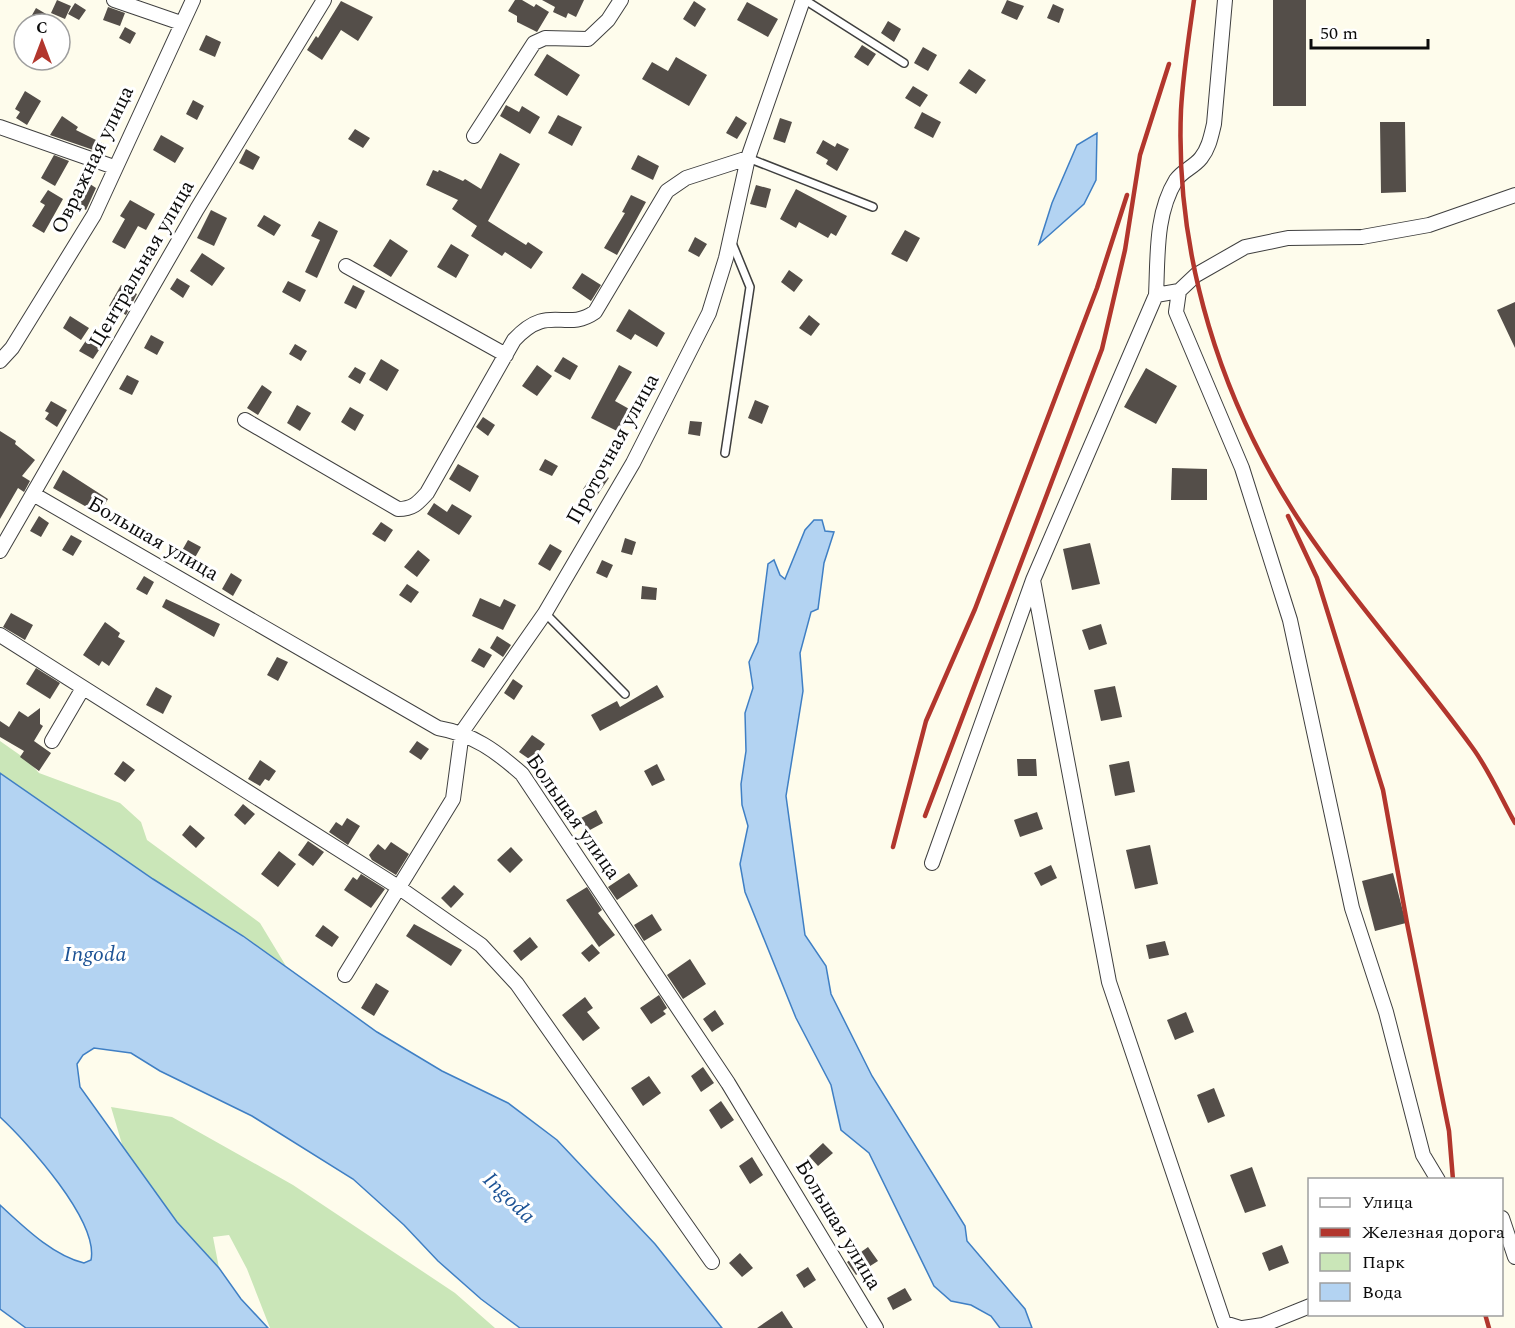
<svg xmlns="http://www.w3.org/2000/svg" width="1515" height="1328" viewBox="0 0 1515 1328" font-family="Spectral,serif">
  <rect width="100%" height="100%" fill="#fefcec"/>
  <path fill="#cae6b8" d="M0 741 27 760 39 773 120 803 141 822 147 840 260 923 286 966 243 936 153 879 0 773Z
    M111 1107 172 1117 293 1185 455 1293 495 1328H270L247 1269 229 1235 213 1237 219 1268 177 1222 124 1151Z"/>
  <path fill="#b3d3f2" stroke="#3f7fc4" stroke-width="1.5" d="M1097 133 1096 180 1084 204 1039 244 1052 203 1077 145Z
    M814 520H822L825 531 834 532 824 563 818 609 811 612 800 653 803 691 786 796 805 935 826 966 831 994 872 1076 965 1226 967 1241 1025 1309 1032 1328H1000L991 1316 971 1305 951 1301 934 1286 869 1153 841 1130 831 1085 796 1018 745 892 740 864 748 826 742 805 741 784 746 751 745 713 753 688 749 662 758 642 768 564 774 560 780 575 785 579 805 530Z
    M0 773 153 879 243 936 377 1032 442 1071 508 1103 557 1140 655 1244 722 1328H520L481 1299 438 1261 404 1225 353 1179 252 1116 160 1071 131 1053 94 1048 83 1055 77 1064 80 1087 177 1222 219 1268 241 1299 268 1328H26L0 1309V1205C24 1227 52 1255 84 1263L91 1260C99 1221 27 1142 0 1117Z"/>
  <path fill="#544e49" d="M57 0 71 6 65 19 51 13Z
    M515 0H522L534 7 536 4 549 12 537 32 517 22V16L508 11Z
    M542 0H584L576 17 568 13 566 18 553 12 555 7Z
    M1007 0 1024 6 1017 20 1001 13Z
    M1273 0H1306V106H1273Z
    M341 1 373 17 358 41 341 30 322 60 307 50 316 36 318 38Z
    M694 1 706 9 695 27 683 19Z
    M747 2 778 19 768 37 737 20Z
    M75 3 86 10 79 20 68 14Z
    M1053 4 1064 9 1059 23 1047 18Z
    M108 7 125 13 120 26 103 20Z
    M36 8 63 24H27Z
    M888 21 901 29 894 42 881 33Z
    M125 27 136 33 130 44 119 38Z
    M206 35 221 42 215 57 199 50Z
    M862 45 876 54 868 66 854 57Z
    M923 47 937 55 928 71 914 63Z
    M547 54 580 75 567 96 534 75Z
    M676 57 707 75 689 106 642 79 652 62 668 71Z
    M969 69 986 80 976 94 959 83Z
    M913 86 928 95 920 107 905 98Z
    M25 91 41 101 27 125 16 118 20 112 15 109Z
    M193 100 204 106 197 120 186 114Z
    M506 105 519 112 522 106 540 117 530 134 500 116Z
    M922 112 941 122 933 138 914 128Z
    M558 115 582 127 572 146 548 133Z
    M62 116 78 127 76 130 106 145 102 153 50 135Z
    M736 116 747 123 737 139 726 133Z
    M780 118 792 122 785 143 773 139Z
    M1380 122H1405L1406 192 1381 193Z
    M355 129 370 138 363 148 348 139Z
    M161 135 184 148 175 163 153 150Z
    M823 140 835 147 837 143 849 149 837 171 826 164 828 160 816 153Z
    M246 149 260 157 253 170 239 163Z
    M500 153 520 164 488 221 526 245 528 242 543 252 531 269 505 252 502 256 471 236 477 226 452 209 458 200 426 185 433 170 438 172 439 170 463 181 465 179 481 189Z
    M54 155 69 161 55 186 41 178Z
    M638 155 659 166 653 180 631 169Z
    M90 184 96 188 86 210 78 206Z
    M756 185 771 189 766 208 750 204Z
    M796 189 847 216 836 236 831 233 828 238 799 222 796 228 780 219Z
    M48 190 63 199 44 233 32 226 45 205 40 202Z
    M631 195 646 202 617 255 604 248 625 213 622 212Z
    M130 200 155 214 146 230 138 226 125 249 112 242 125 219 120 216Z
    M211 210 227 218 214 246 197 238Z
    M264 215 281 225 274 236 257 226Z
    M319 221 338 231 317 278 305 272 320 240 311 236Z
    M905 230 920 238 907 262 891 254Z
    M695 237 707 244 699 257 688 251Z
    M390 239 408 251 391 277 373 266Z
    M451 244 469 255 456 278 437 267Z
    M202 253 225 268 212 286 190 271Z
    M789 270 803 280 794 292 781 282Z
    M582 273 601 285 591 301 572 288Z
    M177 278 190 286 183 298 170 289Z
    M288 281 306 290 300 302 282 292Z
    M121 285 137 294 126 315 109 306Z
    M353 285 365 291 356 309 344 303Z
    M1515 302V348L1497 310Z
    M629 309 665 333 657 347 635 334 631 340 616 331Z
    M809 315 820 324 811 336 799 328Z
    M70 316 89 328 81 340 63 328Z
    M151 335 164 342 157 355 144 348Z
    M87 339 101 347 93 359 79 351Z
    M295 344 307 351 301 361 289 354Z
    M563 357 578 366 570 380 554 371Z
    M381 359 399 370 387 391 369 380Z
    M537 365 552 376 537 396 522 386Z
    M619 365 632 372 615 401 631 410 619 432 591 418Z
    M355 367 366 373 360 384 348 377Z
    M1146 368 1177 386 1156 424 1124 407Z
    M127 375 139 381 132 395 119 389Z
    M262 385 272 392 258 415 247 408Z
    M755 400 769 406 762 424 748 418Z
    M51 401 67 410 57 427 45 419 49 413 45 411Z
    M297 405 311 413 300 431 287 423Z
    M350 407 364 415 355 431 341 422Z
    M483 417 495 425 488 436 476 427Z
    M690 421 702 422 700 436 688 434Z
    M0 431 16 441 15 444 35 460 22 476 30 481 24 492 18 488 0 519Z
    M545 459 558 466 552 476 539 470Z
    M458 464 479 476 470 492 449 479Z
    M1172 468 1207 469V500H1171Z
    M63 470 108 499 99 514 53 488Z
    M596 470 609 478 596 497 583 489Z
    M434 503 447 512 452 504 472 516 459 535 427 514Z
    M39 516 49 523 41 537 30 531Z
    M381 522 393 530 385 542 372 534Z
    M71 535 82 541 73 556 62 550Z
    M625 538 636 542 632 555 621 552Z
    M188 540 201 547 193 561 180 554Z
    M1090 543 1100 584 1072 590 1063 549Z
    M550 544 562 551 550 571 538 564Z
    M418 550 430 560 417 577 404 567Z
    M602 560 613 565 607 578 596 573Z
    M231 573 242 580 233 596 222 589Z
    M144 576 154 582 147 595 136 589Z
    M407 584 419 592 411 603 399 595Z
    M642 586 657 588 656 600 641 599Z
    M480 598 500 607 504 599 516 605 503 630 472 616Z
    M166 599 220 624 214 637 162 607Z
    M11 613 33 625 25 640 3 627Z
    M105 622 120 633 118 637 125 641 109 666 102 661 99 666 83 655Z
    M1101 624 1107 644 1089 650 1082 630Z
    M497 636 511 645 503 657 490 648Z
    M479 648 492 655 484 668 471 661Z
    M277 657 288 662 278 681 267 675Z
    M36 668 60 683 50 699 26 684Z
    M513 679 523 686 514 700 504 693Z
    M657 685 664 697 600 731 591 715 617 701 620 707Z
    M1115 686 1122 717 1101 721 1094 690Z
    M156 687 172 696 163 714 146 705Z
    M40 708V724L43 726 34 741 51 753 39 771 20 757 24 751 0 737V721L9 727 19 711 28 717Z
    M532 735 545 744 532 761 519 752Z
    M417 741 429 749 421 760 409 752Z
    M1017 759H1036L1037 776H1018Z
    M260 760 276 771 269 781 265 779 260 786 248 779Z
    M123 761 135 770 125 782 114 774Z
    M1129 761 1135 792 1115 796 1109 765Z
    M657 764 665 780 652 786 644 771Z
    M243 804 255 814 245 825 234 815Z
    M596 810 603 823 588 831 581 818Z
    M1037 812 1043 829 1020 837 1014 820Z
    M347 818 360 826 348 845 329 832 336 822 342 826Z
    M190 825 205 838 196 848 182 835Z
    M308 841 324 852 313 866 298 855Z
    M391 842 409 854 396 875 372 860 369 855 378 844 385 850Z
    M1150 845 1158 884 1135 889 1126 850Z
    M511 847 523 860 510 873 497 860Z
    M279 851 296 864 278 887 261 874Z
    M1051 865 1057 878 1041 886 1034 873Z
    M629 873 638 886 617 900 608 887Z
    M1393 873 1406 923 1375 931 1362 881Z
    M361 874 385 889 371 908 344 890 353 877 357 880Z
    M454 885 464 894 451 908 441 898Z
    M587 887 602 910 598 913 615 935 599 947 566 900Z
    M652 914 662 930 644 941 634 925Z
    M414 924 462 950 451 966 406 936Z
    M323 925 339 937 332 947 315 936Z
    M530 937 538 947 521 961 513 951Z
    M1165 941 1169 955 1149 959 1146 945Z
    M592 944 600 953 589 962 581 953Z
    M690 959 706 984 683 999 667 975Z
    M376 983 389 991 374 1016 361 1008Z
    M659 995 667 1008 663 1011 666 1014 651 1024 640 1008Z
    M585 997 593 1008 587 1012 600 1028 583 1041 562 1015Z
    M715 1010 724 1024 712 1032 703 1019Z
    M1186 1012 1194 1032 1175 1040 1167 1020Z
    M703 1067 714 1083 701 1092 691 1076Z
    M649 1076 661 1093 643 1106 631 1088Z
    M1214 1088 1225 1116 1208 1123 1197 1095Z
    M721 1101 734 1120 721 1129 709 1110Z
    M823 1143 833 1153 818 1166 809 1156Z
    M752 1157 763 1175 750 1184 739 1166Z
    M1252 1167 1266 1206 1245 1213 1230 1175Z
    M1282 1245 1289 1263 1269 1271 1262 1253Z
    M868 1247 878 1261 856 1275 847 1262Z
    M740 1253 753 1268 742 1277 729 1263Z
    M808 1267 816 1280 804 1288 796 1275Z
    M905 1288 912 1300 893 1310 887 1298Z
    M782 1311 793 1328H757Z"/>
  <g fill="none" stroke-linecap="round" stroke-linejoin="round">
    <g stroke="#3f3f3f" stroke-width="10">
      <path id="service" d="M805 0 904 63
        M748 158 873 207
        M725 453 750 287 732 243
        M545 613 625 694"/>
    </g>
    <g stroke="#3f3f3f" stroke-width="16">
      <path id="minor" d="M114 0 181 23
        M0 127 114 167
        M474 136 534 43 545 38 588 39 608 20 621 0
        M346 266 506 355
        M1179 291 1156 295 1033 580 1109 982 1224 1323 1240 1328
        M1156 295C1158 257 1155 214 1176 180 1182 171 1194 167 1201 158 1209 148 1211 136 1214 124L1225 0
        M0 361 12 348 94 215 193 0
        M245 420 398 509C413 509 418 503 427 493L514 340C549 302 565 333 595 312L667 191 686 178 748 158
        M33 494 438 728C473 734 496 751 522 774L728 1083 876 1328
        M0 551 197 209 324 0
        M0 635 398 887 481 945 517 984 712 1262
        M52 741 83 688
        M932 863 1033 580
        M345 975 453 799 462 732 545 613 633 463 709 313 726 258 748 158 803 0
        M1438 1180 1423 1155 1386 1012 1352 908 1290 620 1242 468 1176 312 1179 291 1196 275 1245 247 1288 238 1362 237 1429 225 1515 195
        M1502 1218 1515 1257
        M1243 1328 1263 1325 1310 1306"/>
    </g>
    <use href="#service" stroke="#fff" stroke-width="7"/>
    <use href="#minor" stroke="#fff" stroke-width="14"/>
    <path stroke="#b2362d" stroke-width="4.5" d="M1194 0C1189 36 1183 73 1181 110 1175 256 1221 402 1301 523 1353 601 1417 671 1472 747 1489 770 1501 798 1515 823
      M1288 516 1317 578 1383 790 1407 923 1449 1131 1453 1180
      M925 816 1102 349 1125 250 1140 155 1169 64
      M893 847 926 721 975 609 1097 288 1127 195
      M1485 1314 1489 1328"/>
  </g>
  <g text-anchor="middle" dominant-baseline="central" stroke-width="6" stroke-linejoin="round" paint-order="stroke">
    <g font-size="21" fill="#0c0c0c" stroke="#fff">
      <text transform="translate(93 160) rotate(-64)">Овражная улица</text>
      <text transform="translate(142 264) rotate(-60)">Центральная улица</text>
      <text transform="translate(613 449) rotate(-61)">Проточная улица</text>
      <text transform="translate(153 539) rotate(30)">Большая улица</text>
      <text transform="translate(573 817) rotate(55)">Большая улица</text>
      <text transform="translate(838 1225) rotate(59)">Большая улица</text>
    </g>
    <g font-size="22" font-style="italic" fill="#1d5395" stroke="#fff">
      <text x="95" y="954">Ingoda</text>
      <text transform="translate(509 1198) rotate(44)">Ingoda</text>
    </g>
  </g>
  <rect x="1308" y="1178" width="195" height="138" fill="#ffffff" stroke="#9e9e9e" stroke-width="1.5"/>
  <rect x="1320" y="1198" width="30" height="9" fill="#ffffff" stroke="#9e9e9e" stroke-width="1.5"/>
  <text x="1362" y="1208" font-size="18" fill="#0c0c0c">Улица</text>
  <rect x="1320" y="1228" width="30" height="9" fill="#b2362d" stroke="#9e9e9e" stroke-width="1.5"/>
  <text x="1362" y="1238" font-size="18" fill="#0c0c0c">Железная дорога</text>
  <rect x="1320" y="1253" width="30" height="18" fill="#cae6b8" stroke="#9e9e9e" stroke-width="1.5"/>
  <text x="1362" y="1268" font-size="18" fill="#0c0c0c">Парк</text>
  <rect x="1320" y="1283" width="30" height="18" fill="#b3d3f2" stroke="#9e9e9e" stroke-width="1.5"/>
  <text x="1362" y="1298" font-size="18" fill="#0c0c0c">Вода</text>
  <g transform="translate(42 42)"><circle r="28" fill="#ffffff" stroke="#9e9e9e" stroke-width="1.5"/>
  <path d="M0-4.5L10 22L0 15L-10 22Z" fill="#b2362d"/>
  <text y="-9" font-size="16" font-weight="bold" text-anchor="middle" fill="#0c0c0c">С</text>
  </g>
  <path d="M1311 39v9h117v-9" fill="none" stroke="#0c0c0c" stroke-width="3"/>
  <text x="1320" y="39" font-size="18" fill="#0c0c0c" stroke="#ffffff" stroke-width="4.5" paint-order="stroke">50 m</text>
</svg>
